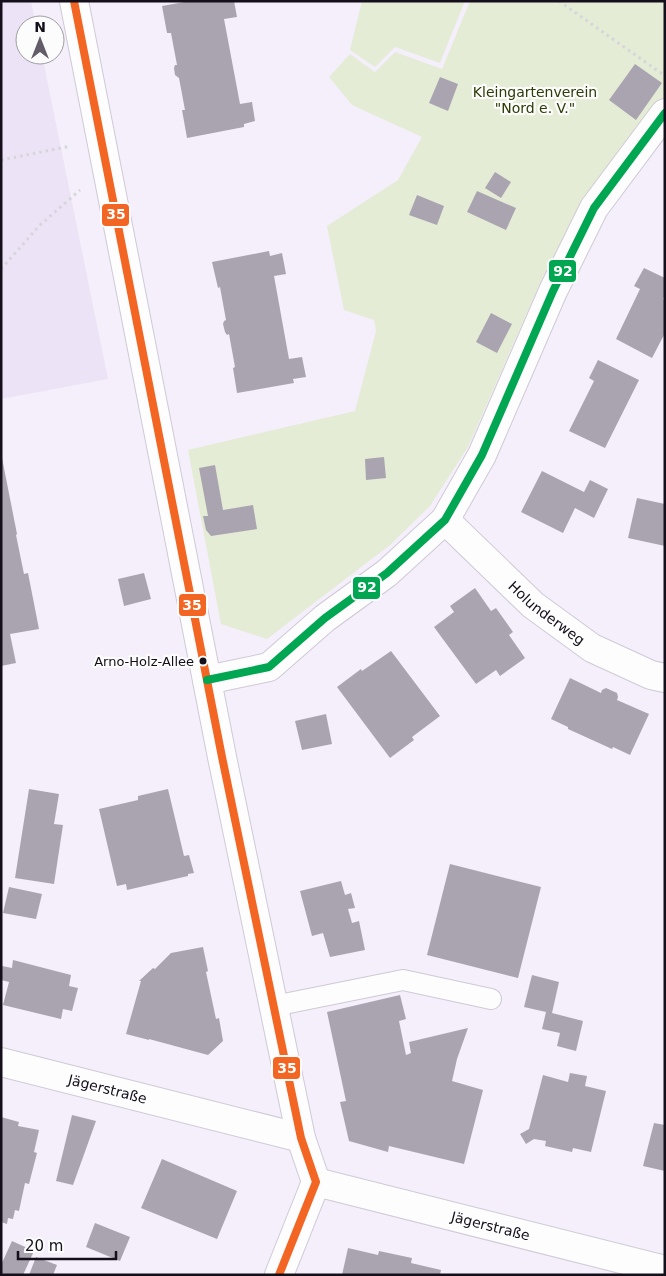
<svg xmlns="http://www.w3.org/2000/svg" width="666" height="1276" viewBox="0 0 666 1276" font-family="'DejaVu Sans',sans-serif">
  <rect width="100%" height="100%" fill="#f4effa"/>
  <path fill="#ece4f6" d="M1 1H31L36 25H25V55H42L108 379 1 399Z"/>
  <path fill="#e4ecd6" d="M362 1H465L440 63 395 47 375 67 350 50Z
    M470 1H665V95L582 200 541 281 468 447 430 506 390 545 267 639 221 624 188 450 355 411 376 331 374 320 344 310 327 226 398 180 422 137 352 105 329 77 350 54 375 72 395 52 442 69Z"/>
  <path fill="#aaa4b1" d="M190 1H234L237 17 224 19 240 104 252 102 255 121 244 124V127L187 138 182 110H185L179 78 175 75 174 68 175 65H177L171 33H167L162 6Z
    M635 64 662 83 636 120 609 100Z
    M440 77 458 84 448 111 429 103Z
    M495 172 511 182 501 198 485 188Z
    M477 191 516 208 506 230 467 212Z
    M417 195 444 206 437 225 409 215Z
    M269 251 270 256 282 253 286 274 274 276 289 359 302 357 306 377 293 379 294 383 237 393 233 368 235 367 229 334 227 335 225 332 223 324 224 321 226 320 220 287 218 288 212 262Z
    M644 268 665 278V296L663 299 665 300V333L652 358 616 339 640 289 634 286Z
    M491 313 512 324 497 353 476 342Z
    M598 360 639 380 605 448 569 431 594 381 589 378Z
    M384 457 386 478 366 480 365 459Z
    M1 458H2L17 534 16 535 24 574 28 573 39 629 10 634 16 663 1 666Z
    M215 465 223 510 253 505 257 529 211 536 206 530 203 516H208L199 468Z
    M542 471 584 492 590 480 608 489 594 518 575 508 563 533 521 512Z
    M637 498 665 504V546L628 538Z
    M144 573 151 599 124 606 118 579Z
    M475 588 491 611 496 608 513 632 509 635 525 658 500 676 496 670 476 684 434 627 454 612 450 606Z
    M391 651 440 716 412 737 414 740 390 758 337 687 361 669 362 671Z
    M570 678 601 693 602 690 606 688 617 693 618 697 617 700 649 714 630 755 613 747 612 749 568 729V727L551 719Z
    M326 714 332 744 302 750 295 721Z
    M29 789 59 794 54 824 63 825 54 884 15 878Z
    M168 789 184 856 189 855 194 873 188 874V876L127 890 126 884 117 886 99 809 138 800V796Z
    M450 864 541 887 518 978 427 955Z
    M341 881 345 895 351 893 355 908 348 909 352 923 359 921 365 950 330 957 323 933 312 936 300 891Z
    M9 887 42 894 36 919 3 913Z
    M203 947 208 971 206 972 216 1019 219 1018 223 1041 208 1055 149 1039V1040L126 1034 141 981H139L153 968 155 969 171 953Z
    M13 960 71 975 69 986 78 988 72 1011 63 1009 61 1019 3 1005 9 982 1 980V970L2 966 12 968Z
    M532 975 559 982 552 1013 583 1021 576 1051 557 1046 560 1033 542 1029 546 1012 524 1007Z
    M400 995 406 1019 399 1021 406 1055 411 1053 409 1042 468 1028 457 1059 452 1081 483 1090 464 1164 389 1146 388 1152 349 1141 340 1102 346 1101 327 1012Z
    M570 1073 587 1076 585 1086 606 1091 591 1152 573 1148 572 1152 545 1146 546 1141 534 1139 526 1144 520 1134 529 1129 543 1075 568 1082Z
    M72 1115 96 1121 73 1185 56 1181Z
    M1 1117 19 1122 18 1126 39 1130 34 1152 37 1153 29 1184 25 1183 19 1211 15 1210 13 1219 8 1218 7 1224 1 1222Z
    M654 1123 665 1125V1171L643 1166Z
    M162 1159 237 1191 217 1239 141 1208Z
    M95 1223 130 1237 120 1261 86 1247Z
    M12 1241 34 1251 23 1275H1V1265Z
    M348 1248 378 1255 379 1251 412 1258 411 1263 441 1270 440 1275H342Z
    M36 1257 57 1265 53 1275H29Z"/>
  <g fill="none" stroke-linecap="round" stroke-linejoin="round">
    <g stroke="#cfcad6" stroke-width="22">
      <path id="lane" d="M274 1006 403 980 491 999"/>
    </g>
    <g stroke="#cfcad6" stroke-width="30">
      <g id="street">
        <path d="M74 1 222 757 301 1138 316 1182 279 1275"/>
        <path id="s1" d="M445 520 533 605 592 648 651 675 665 678"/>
        <path d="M207 680 269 667 325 618 387 573 445 520 482 455 553 291 594 208 665 113"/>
        <path id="s2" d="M1 1062 301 1138"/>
        <path id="s3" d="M316 1182 665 1270"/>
      </g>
    </g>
    <path stroke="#d6d5d9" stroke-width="3" stroke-dasharray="2.5 4" stroke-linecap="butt" d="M559 1 665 76
      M1 160 71 146
      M1 269 40 225 80 190"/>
    <use href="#lane" stroke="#fdfdfe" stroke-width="20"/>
    <use href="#street" stroke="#fdfdfe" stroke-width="28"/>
    <g stroke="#fcfcfc" stroke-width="11">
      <path id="bus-1" d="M74 1 222 757 301 1138 316 1182 279 1275"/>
    </g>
    <g stroke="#fcfcfc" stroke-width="11">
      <path id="bus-2" d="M207 680 269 667 325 618 387 573 445 520 482 455 553 291 594 208 665 113"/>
    </g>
    <use href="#bus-1" stroke="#f26522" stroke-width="8"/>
    <use href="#bus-2" stroke="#00a651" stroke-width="8"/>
  </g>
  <circle fill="#140f1a" stroke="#fcfcfc" stroke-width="2" cx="203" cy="661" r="4.5"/>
  <g text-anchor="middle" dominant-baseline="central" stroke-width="4.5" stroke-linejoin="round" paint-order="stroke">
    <g font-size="13" fill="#140f1a" stroke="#fcfcfc" text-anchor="end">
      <text x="194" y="661">Arno-Holz-Allee</text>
    </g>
    <g font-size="14" fill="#2d3b04" stroke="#fcfcfc">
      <text x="535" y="92">Kleingartenverein<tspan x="535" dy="16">"Nord e. V."</tspan></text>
    </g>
    <g font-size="14" fill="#140f1a" stroke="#fcfcfc">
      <text stroke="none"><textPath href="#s1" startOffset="138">Holunderweg</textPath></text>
      <text stroke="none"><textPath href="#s2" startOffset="110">Jägerstraße</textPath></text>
      <text stroke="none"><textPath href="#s3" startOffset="180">Jägerstraße</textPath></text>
    </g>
  </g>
  <g stroke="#fcfcfc" stroke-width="2">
    <rect x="101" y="203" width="29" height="24" rx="5" fill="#f26522"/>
    <rect x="548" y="259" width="29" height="24" rx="5" fill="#00a651"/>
    <rect x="352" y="576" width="29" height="24" rx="5" fill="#00a651"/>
    <rect x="178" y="593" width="29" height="24" rx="5" fill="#f26522"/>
    <rect x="272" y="1056" width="29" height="24" rx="5" fill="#f26522"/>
  </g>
  <g font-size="14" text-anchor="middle" font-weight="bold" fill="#fff">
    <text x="116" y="219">35</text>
    <text x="563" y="276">92</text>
    <text x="367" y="592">92</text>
    <text x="192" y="610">35</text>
    <text x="287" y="1073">35</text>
  </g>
  <rect width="666" height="1276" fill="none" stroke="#140f1a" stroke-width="5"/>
  <g transform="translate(40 40)"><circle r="24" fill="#fcfcfc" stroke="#9f9da2"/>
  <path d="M0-4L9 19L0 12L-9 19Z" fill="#625d68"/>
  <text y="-8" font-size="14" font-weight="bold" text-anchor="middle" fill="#140f1a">N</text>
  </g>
  <path d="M18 1251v8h98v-8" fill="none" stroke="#140f1a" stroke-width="2.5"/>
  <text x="25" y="1251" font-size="15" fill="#140f1a" stroke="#fcfcfc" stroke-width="4" paint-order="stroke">20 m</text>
</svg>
